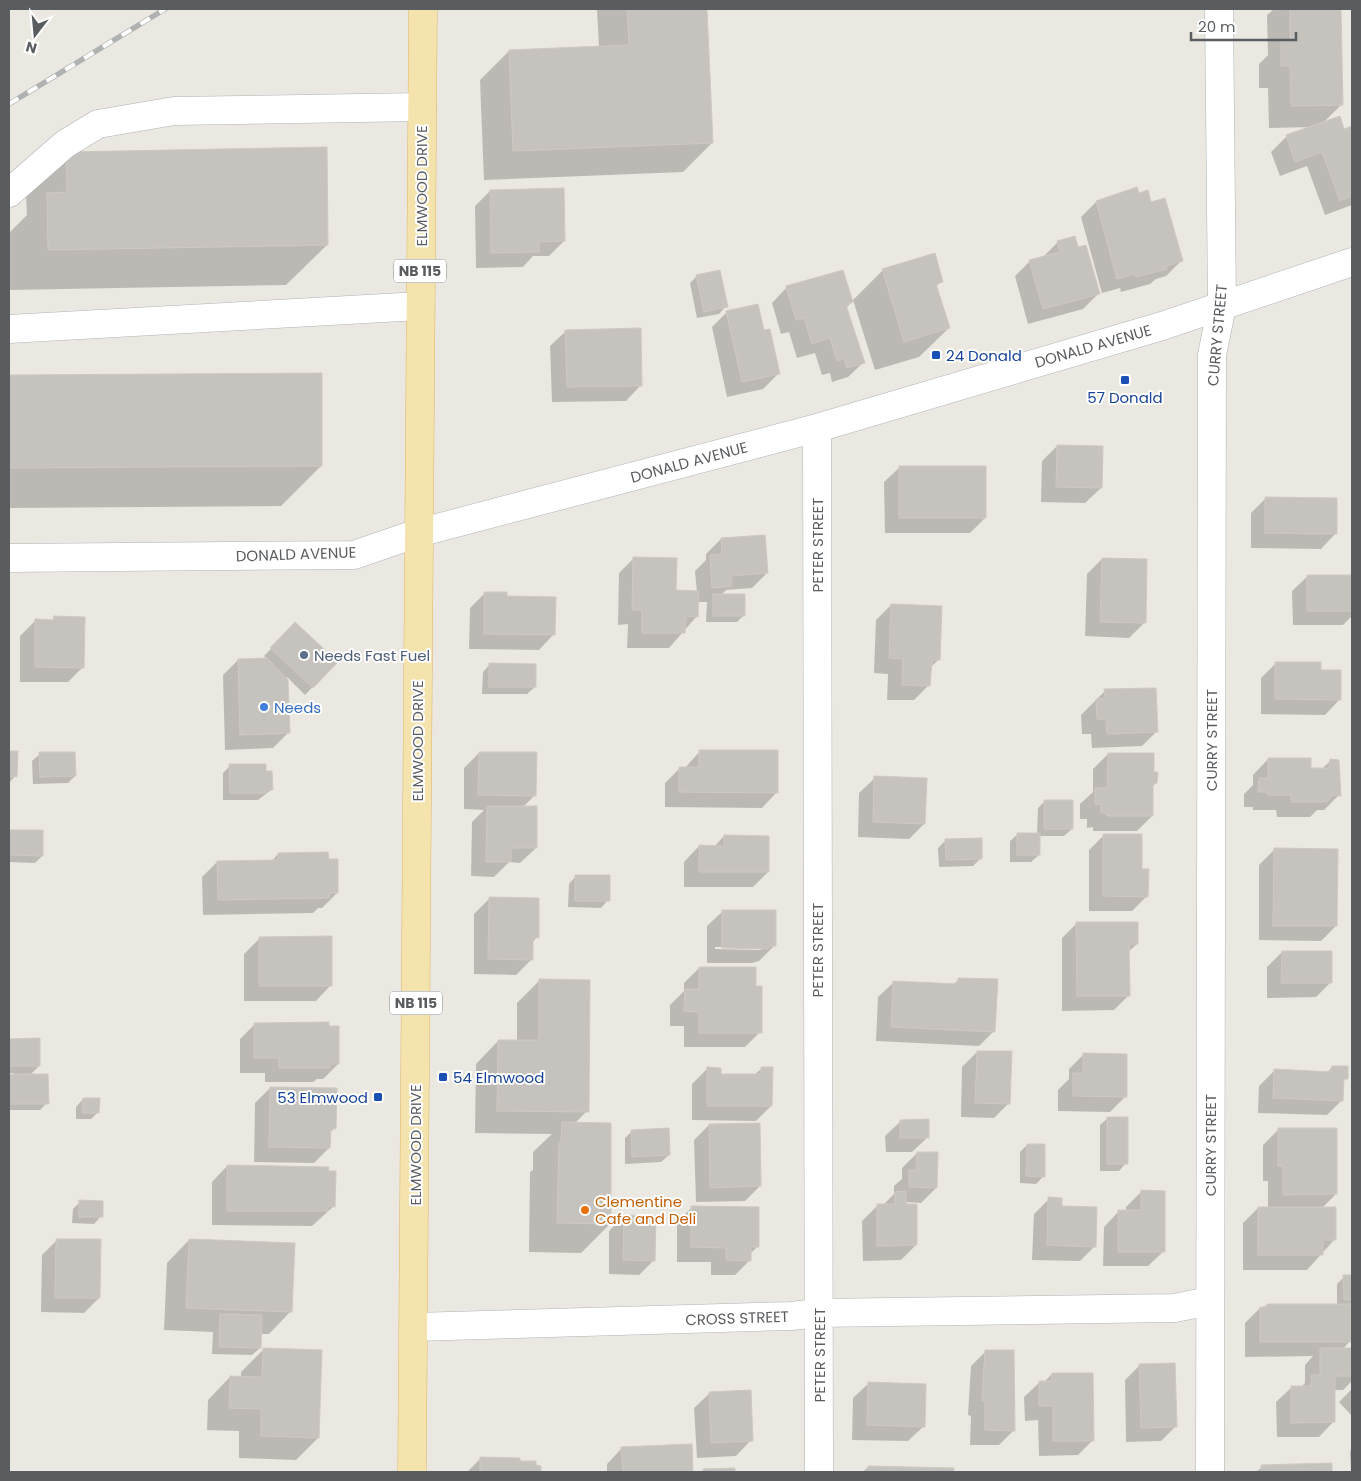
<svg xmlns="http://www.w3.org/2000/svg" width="1361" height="1481" viewBox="0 0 1361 1481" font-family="Poppins,sans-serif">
  <rect width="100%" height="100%" fill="#ebe8e1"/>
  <path fill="#0003" fill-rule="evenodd" d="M597 9H706L712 143 683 172 484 180 480 80 509 51 599 48Z
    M1274 9H1340L1342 104 1322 124 1343 131 1352 127V205L1325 215 1307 166 1280 176 1271 152 1286 137 1312 127 1269 128 1268 88H1259V64L1268 55 1267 15Z
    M67 154 327 245 286 285 9 290V233L27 215 26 194Z
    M490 191 564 241 549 256H533L523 267 476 268 475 206Z
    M1138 194 1150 203 1181 261 1166 276 1156 279 1150 284 1121 292 1120 288 1102 293 1081 217 1096 202Z
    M1058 242 1077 248 1098 294 1083 309 1028 324 1015 276 1030 261 1042 258Z
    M883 270 941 281 936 287 949 328 919 357 875 370 853 300Z
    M697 276 726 306 719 314 697 318 690 283Z
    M787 287 852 302 846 308 864 362 848 377 832 382 830 373 822 375 815 353 797 358 789 332 781 334 772 303Z
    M727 312 763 331 778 374 763 389 727 397 712 327Z
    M566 331 641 385 626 401 552 402 550 346Z
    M321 375V466L281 506 9 508V376Z
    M1057 446 1101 488 1085 503 1041 502 1042 461Z
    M900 467 985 518 970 533H885L884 482Z
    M1266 498 1336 533 1321 549 1251 548V513Z
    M721 539 767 573 752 588 726 590 721 595 744 615 737 622H706L707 602H697V616L669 648H627L628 624 618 625 619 573 634 558 675 592H697L695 571 706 560V554Z
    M1102 559 1144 623 1129 638 1085 636 1087 574Z
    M1308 576H1352V616L1343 625H1293L1292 591Z
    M485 593 505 597 554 634 539 650 469 649 470 608Z
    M891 605 938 660 930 668 929 685 914 700H887L888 674 874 673 876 620Z
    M54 618 83 667 68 682H20V636L35 621H51Z
    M288 631 336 662 305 695 287 677 288 733 273 748 225 750 223 675 238 660 267 659 264 656Z
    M1276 663 1319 671 1340 699 1325 715 1261 714V678Z
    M490 664 535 687 527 694H482L483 672Z
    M1105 691 1157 731 1142 746 1092 748 1091 734H1082L1081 715Z
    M700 751 777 792 762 808 665 807V783L680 768H685Z
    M9 752H16L15 776 9 783Z
    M479 753 535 795 523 807 536 848 520 863 509 862 494 877 471 876 472 822 484 810 464 809V768Z
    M40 754 75 776 68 783 33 784 32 761Z
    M1108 754 1153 773 1156 783 1152 787V816L1137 831H1093V827L1087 828V819H1080V804L1093 792V769Z
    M1268 759 1310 769H1322L1330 761 1339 795 1324 810H1317L1310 817H1277L1276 810H1253V807H1244V794L1253 785V775Z
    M230 766 265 773 271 790 258 800H223V773Z
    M875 778 924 824 909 839 858 837 859 793Z
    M1045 801 1072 829 1064 836H1039V855L1031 862H1010V841L1018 834H1037L1038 808Z
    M9 831H42V856L35 863 9 862Z
    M1104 835 1141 870 1147 896 1132 911H1089V850Z
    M724 836 768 872 753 887H684V862L699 846 714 847Z
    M946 840 981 858 973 866 939 867 938 848Z
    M1274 850 1336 926 1321 941 1259 940V865Z
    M278 854 328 861 337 893 322 908H318L313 913 203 915 202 877 217 862 272 861Z
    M576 876 608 900 601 908 568 907 569 884Z
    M489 899 537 937 532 943V959L516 975 474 974V914Z
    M723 911 775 945 759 961 752 963H707V926ZM715 947H761V950L715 949Z
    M1077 923 1137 944 1128 952 1129 995 1114 1010 1062 1011V938Z
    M259 939 331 985 316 1001H244V954Z
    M1282 952 1331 982 1316 997 1267 998V967Z
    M699 968 755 987 760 1032 745 1047H684V1026H670V1005L684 991V983Z
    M959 979 994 1031 979 1046 876 1041 878 997 894 982 953 985Z
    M540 980 587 1111 575 1123 610 1224 581 1253 529 1252 530 1172 533 1170V1152L552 1134 475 1133 476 1064 498 1041 517 1042V1003Z
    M255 1024 338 1064 323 1079H317L313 1082H265V1073H240V1039Z
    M38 1039 39 1066 29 1076 47 1103 40 1110H9V1076H14V1073H9V1040Z
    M977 1052 1009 1103 994 1118 961 1117 962 1067Z
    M1084 1054 1125 1097 1110 1112 1058 1111V1090L1069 1079V1069Z
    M1332 1067 1346 1078 1342 1082V1100L1327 1115 1258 1113 1259 1086 1274 1071 1327 1073Z
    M708 1068 719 1075H754L761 1069 771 1106 756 1121 692 1120V1084Z
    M270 1088 335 1128 329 1133V1148L314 1163 254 1162 255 1103Z
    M83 1099 98 1112 91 1119H76V1107Z
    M1108 1118 1126 1163 1119 1171H1100V1125Z
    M901 1121 928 1137 912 1152H886L885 1136Z
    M709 1125 760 1186 745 1201 696 1202 694 1140Z
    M1278 1130 1336 1194 1321 1209 1335 1239 1307 1270H1243V1223L1258 1208H1268V1181H1263V1145Z
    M632 1131 669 1155 661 1162 625 1164V1138Z
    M1027 1145 1044 1176 1036 1184 1020 1183V1152Z
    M917 1153 936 1188 921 1203 905 1202 916 1245 901 1260 863 1261 862 1221 877 1206 883 1205 894 1194V1186L902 1179V1168Z
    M227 1166 334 1206 312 1226 212 1225V1182Z
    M1141 1192 1164 1251 1148 1266H1103L1104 1227 1119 1211 1126 1212V1207Z
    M1049 1199 1061 1207 1095 1246 1080 1261 1032 1260 1034 1214Z
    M80 1202 101 1216 94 1224 72 1223 73 1209Z
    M692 1207 757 1247 750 1254V1260L735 1275H711V1262H677V1223Z
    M624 1216 654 1260 639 1275 609 1274V1231Z
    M57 1240 99 1298 84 1313 41 1312 42 1255Z
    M189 1240 291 1311 269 1334H260V1348L252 1355 212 1354 213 1332 164 1330 167 1263Z
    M1344 1277H1352L1350 1341 1342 1350 1352 1349V1381L1343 1390H1334V1421L1319 1437H1277L1276 1402 1292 1387H1301L1305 1383V1365L1313 1356 1245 1357V1323L1260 1308 1268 1305H1337V1284Z
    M264 1349 318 1438 296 1460 239 1458V1431L207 1430 208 1400 230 1377H241V1372Z
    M986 1351 1014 1430 999 1445H970L971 1416 968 1415 971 1366Z
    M1140 1365 1176 1426 1161 1441 1126 1442 1125 1380Z
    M1052 1374 1093 1440 1078 1455 1039 1456 1038 1420 1025 1421 1024 1397 1040 1382H1044Z
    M869 1383 924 1426 908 1441 852 1440 853 1398Z
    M1352 1389V1416L1339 1402Z
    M710 1393 751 1440 736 1456 697 1458 694 1408Z
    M691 1446 692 1472H607V1464L622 1448Z
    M1352 1449V1472H1351L1350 1451Z
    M480 1459 519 1462 539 1467 540 1472H467Z
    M1331 1464V1472H1256L1262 1467Z
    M870 1467 953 1469V1472H864Z"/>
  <path fill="#c6c3be" stroke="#cec9c1" d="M627 9H707L713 143 513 151 509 50 629 45Z
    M1290 9H1341L1343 105 1291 106 1290 66H1281V41H1290Z
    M1340 116 1344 129 1352 126V196L1340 201 1322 152 1295 162 1286 135Z
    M327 147 328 245 48 250 47 193 67 192 66 152Z
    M1137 187 1139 193 1148 190 1151 202 1165 198 1183 261 1166 266 1167 269 1136 277 1135 274 1117 279 1096 201Z
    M564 188 565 241 539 242V252L491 253 490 190Z
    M1075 236 1078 247 1086 245 1100 294 1043 309 1029 260 1060 252 1057 241Z
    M935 253 943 282 936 284 950 328 904 342 882 269Z
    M720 270 728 307 704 312 696 275Z
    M843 270 853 302 846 305 865 363 847 368 844 359 837 361 830 338 812 344 804 318 796 320 786 286Z
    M758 304 764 330 770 329 780 374 742 382 726 311Z
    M641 328 642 386 567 387 565 330Z
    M322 373V466L9 468V375Z
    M1057 445 1103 446 1102 488 1056 487Z
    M899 466H986V518H899Z
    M1265 497 1337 498V534L1265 533Z
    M765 535 768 573 731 576 732 586 712 588 710 555 722 554 721 538Z
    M633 557 677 558 676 590 699 591 698 617 686 616 685 633H642V610H632Z
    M1102 558 1147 559 1146 623 1100 622Z
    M1307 575H1352V611H1307Z
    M484 592H507V596L556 597 555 635 484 634Z
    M713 594H745V616H713Z
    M891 604 942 606 940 660H932L930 686 902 685 903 659 889 658Z
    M54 616 85 617 84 668 35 667V619L53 620Z
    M295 622 338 662 313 688 270 648Z
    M267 658 288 680 290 733 240 735 238 659Z
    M1275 662H1321V670H1341V700L1275 699Z
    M489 663 536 664V687H489Z
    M1156 688 1158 732 1107 734 1106 719H1097L1096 699 1105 698 1104 689Z
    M699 750H778V793L679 792V767H699Z
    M9 751H18L17 777 9 776Z
    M39 752H75L76 776 40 777Z
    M479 752H537L536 796 478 795Z
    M1108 753H1154V772H1158L1157 783H1153V816H1107V813H1101V804H1095V788H1107Z
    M1268 758H1311V768H1329L1330 759 1339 760 1341 796 1333 795 1327 802H1291V795H1268V792H1258L1259 778H1268Z
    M229 764H266V771H272L273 790H267V793H230Z
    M874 776 927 778 925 824 873 822Z
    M1044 800H1073V829H1044Z
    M487 806H537V848H511V862H486Z
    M9 830H43V856L9 855Z
    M1017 833H1040V855H1017Z
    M1103 834H1142V869H1149L1148 897 1103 896Z
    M724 835 769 836V872H699V845L724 846Z
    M982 838V859L946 860 945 839Z
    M1274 848 1338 849 1337 926H1273Z
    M328 852 329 859H338V893H329V898L218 900 217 861 278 860V853Z
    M575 875H610V901H575Z
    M489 897 539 898V938L533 937V960L488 959Z
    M722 910H776V946H769L768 949 722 948Z
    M1076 922H1138V944H1129L1130 996H1077Z
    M332 936V986H259V937Z
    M1282 951H1332V983H1281Z
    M699 967H756V986H762V1033H699V1012L684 1011 685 989H699Z
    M958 978 998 979 995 1032 891 1027 893 981 958 984Z
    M539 979 590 980 589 1112 497 1111 498 1040H539Z
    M329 1022V1026H339V1064H330V1068H279V1058H254V1023Z
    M40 1038V1066H9V1039Z
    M977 1051H1012L1010 1104 975 1103Z
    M1083 1053 1127 1054V1097L1073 1096V1073H1083Z
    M1332 1066H1348V1079H1344L1343 1101 1273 1098 1274 1069 1331 1072Z
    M707 1067 721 1068V1074H761V1067H773L772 1106H707Z
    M9 1074H48L49 1104H9Z
    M270 1087 337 1088 336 1129 331 1128 330 1148 269 1147Z
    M83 1098H100L99 1113H82Z
    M1107 1117H1128V1164H1107Z
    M929 1119V1138H900V1120Z
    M562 1122 611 1123V1224L557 1223 559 1142 561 1141Z
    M760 1123 761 1186 710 1188 709 1124Z
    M669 1128 670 1155 632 1157 631 1130Z
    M1278 1128H1337V1194L1283 1195V1166H1278Z
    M1027 1144H1045V1177L1026 1176Z
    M917 1152H938L937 1188 909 1187V1170H916Z
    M227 1165 329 1167 328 1171H336L335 1207 328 1206V1211H227Z
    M1141 1190 1165 1191V1252H1118V1210H1141Z
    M906 1191V1204H917V1245L877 1246V1204H895V1192Z
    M1048 1197 1062 1198V1206L1097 1207 1096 1247 1047 1245Z
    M79 1200 103 1201V1217H79Z
    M691 1206 759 1207V1247H751V1261L726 1260V1248L691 1247Z
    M1258 1207H1336V1240H1323V1255H1258Z
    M624 1215 656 1216 655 1261 623 1260Z
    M56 1239H101L100 1298H55Z
    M189 1239 295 1243 292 1312 186 1308Z
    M1343 1275H1352V1300H1344Z
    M1267 1304H1351V1342H1260V1307H1267Z
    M220 1314 262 1315 261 1348 219 1347Z
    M263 1348 322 1350 319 1438 261 1436V1409L229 1408 230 1376 262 1377Z
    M1320 1348H1352V1376H1335V1422L1291 1423V1386H1311V1375H1320Z
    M985 1350H1014L1015 1431 985 1430V1401H982Z
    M1175 1363 1177 1427 1141 1428 1139 1364Z
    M1052 1373H1093L1094 1441H1053V1406H1039V1381H1052Z
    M868 1382 926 1384 925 1427 867 1425Z
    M751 1390 753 1441 711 1443 709 1392Z
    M692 1444 693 1472H623L621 1447Z
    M480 1457 520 1458V1461H536V1465L541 1466V1472H480Z
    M1332 1463V1472H1261V1465Z
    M869 1466 954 1468V1472H863Z
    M735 1468V1472H703V1469Z"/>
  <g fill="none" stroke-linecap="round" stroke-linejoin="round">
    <g stroke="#afb2b5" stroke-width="29">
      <path id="minor" d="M9 193 65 144 98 124 174 111 422 107
        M9 329 420 306
        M817 428 819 1472
        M9 558 354 555 418 533 817 428 1162 326 1352 262
        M414 1327 791 1316 819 1313 1175 1308 1209 1301
        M1210 1472 1212 355 1222 306 1219 9"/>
    </g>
    <g stroke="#deb467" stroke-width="29">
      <path id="major" d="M412 1472 423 9"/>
    </g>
    <use href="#minor" stroke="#fff" stroke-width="28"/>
    <use href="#major" stroke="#f4e3ad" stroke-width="28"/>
    <g stroke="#b0b1b1" stroke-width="5.5">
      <path id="rail" d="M9 104 165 9"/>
    </g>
    <use href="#rail" stroke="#fff" stroke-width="4" stroke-dasharray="11" stroke-linecap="butt"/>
  </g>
  <g fill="#1a4fb4" stroke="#fff" stroke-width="2">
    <rect x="931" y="350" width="10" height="10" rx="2.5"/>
    <rect x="1120" y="375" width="10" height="10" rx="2.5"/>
    <rect x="438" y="1072" width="10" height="10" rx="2.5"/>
    <rect x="373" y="1092" width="10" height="10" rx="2.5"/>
  </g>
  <circle fill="#5c6f8a" stroke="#fff" stroke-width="2" cx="304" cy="655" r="5"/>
  <circle fill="#3f7fe0" stroke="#fff" stroke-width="2" cx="264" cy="707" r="5"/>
  <circle fill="#e8710a" stroke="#fff" stroke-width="2" cx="585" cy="1210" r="5"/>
  <g text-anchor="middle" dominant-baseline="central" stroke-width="4" stroke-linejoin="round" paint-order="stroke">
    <g fill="#fff" stroke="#8c8e90" stroke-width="1">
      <rect x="394" y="259.5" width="52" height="23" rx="4"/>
      <rect x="390" y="991.5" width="52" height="23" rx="4"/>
    </g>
    <g font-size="14" font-weight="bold" fill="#5a5d60">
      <text x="420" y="271">NB 115</text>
      <text x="416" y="1003">NB 115</text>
    </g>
    <g font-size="15" fill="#5a5d60" stroke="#fff">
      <text transform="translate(421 186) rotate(-90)">ELMWOOD DRIVE</text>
      <text transform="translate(1217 335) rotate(-85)">CURRY STREET</text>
      <text transform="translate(1093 346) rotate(-16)">DONALD AVENUE</text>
      <text transform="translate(689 462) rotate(-15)">DONALD AVENUE</text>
      <text transform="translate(817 545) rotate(-90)">PETER STREET</text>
      <text transform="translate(296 554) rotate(-2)">DONALD AVENUE</text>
      <text transform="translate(1211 740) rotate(-90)">CURRY STREET</text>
      <text transform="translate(417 741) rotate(-90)">ELMWOOD DRIVE</text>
      <text transform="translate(817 950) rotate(-90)">PETER STREET</text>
      <text transform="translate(415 1145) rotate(-90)">ELMWOOD DRIVE</text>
      <text transform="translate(1210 1145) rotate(-90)">CURRY STREET</text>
      <text transform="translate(737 1318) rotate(-2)">CROSS STREET</text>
      <text transform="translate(819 1355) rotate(-90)">PETER STREET</text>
    </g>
    <g font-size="15" fill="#164399" stroke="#fff" text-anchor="start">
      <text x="946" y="355">24 Donald</text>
      <text x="1125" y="397" text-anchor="middle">57 Donald</text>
      <text x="453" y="1077">54 Elmwood</text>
      <text x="368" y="1097" text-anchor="end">53 Elmwood</text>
    </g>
    <g font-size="15" fill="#4e5e75" stroke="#fff" text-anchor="start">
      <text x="314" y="655">Needs Fast Fuel</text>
    </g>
    <g font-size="15" fill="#366cbe" stroke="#fff" text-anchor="start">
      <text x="274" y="707">Needs</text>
    </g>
    <g font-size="15" fill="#c56008" stroke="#fff" text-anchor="start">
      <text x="595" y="1201">Clementine<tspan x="595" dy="17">Cafe and Deli</tspan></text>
    </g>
  </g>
  <rect width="1361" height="1481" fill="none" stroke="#5a5d60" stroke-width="20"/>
  <g transform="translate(35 35) rotate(196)" stroke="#ffffff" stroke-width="4" paint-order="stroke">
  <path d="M0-4L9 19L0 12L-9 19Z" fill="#5a5d60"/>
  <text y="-8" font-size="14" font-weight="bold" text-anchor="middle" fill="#5a5d60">N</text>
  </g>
  <path d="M1191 32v8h105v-8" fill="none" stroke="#5a5d60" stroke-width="2.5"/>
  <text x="1198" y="32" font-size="15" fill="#5a5d60" stroke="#ffffff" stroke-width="4" paint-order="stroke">20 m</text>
</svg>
